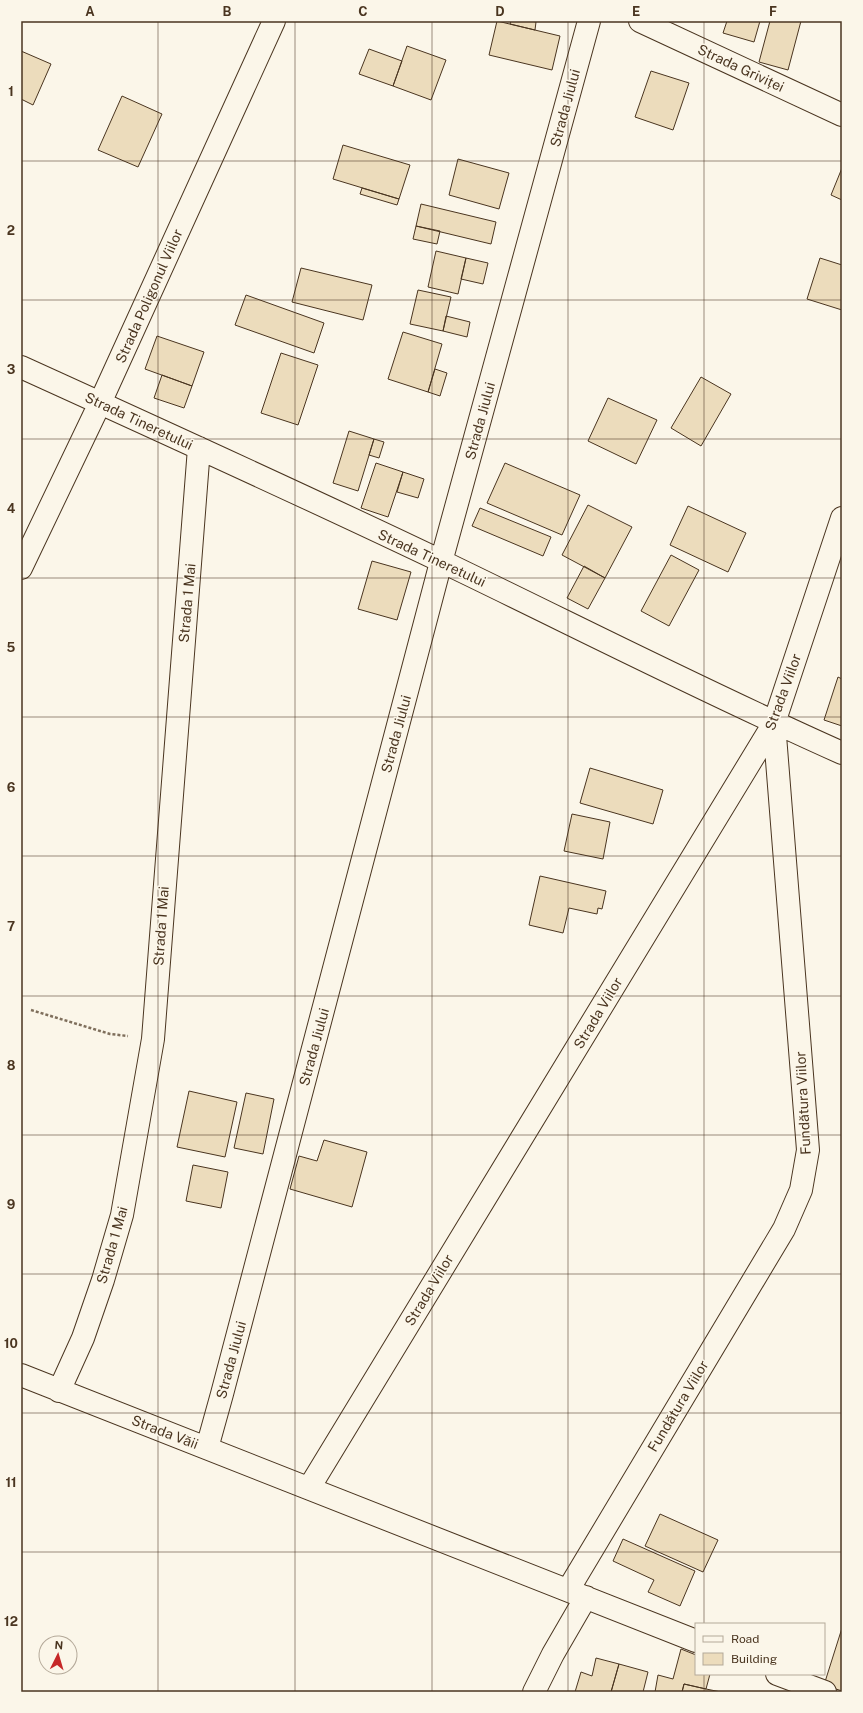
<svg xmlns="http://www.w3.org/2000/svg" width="863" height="1713" viewBox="0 0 863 1713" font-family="'Public Sans',sans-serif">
  <rect width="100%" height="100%" fill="#fbf6e9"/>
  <path fill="#ecdcbc" stroke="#4a3520" d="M497 21 560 36 552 70 489 55Z
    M511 21H532L536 22 535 30 510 24Z
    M727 21H760L754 42 723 33Z
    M770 21H801L788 70 759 62Z
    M407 46 446 60 431 100 393 86Z
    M369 49 402 61 393 86 359 74Z
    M21 51 51 64 33 105 21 99Z
    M651 71 689 83 673 130 635 117Z
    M122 96 162 114 138 167 98 150Z
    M343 145 410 165 399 199 333 179Z
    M458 159 509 173 499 209 449 195Z
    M842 168V200L831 195Z
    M362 188 399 199 397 205 360 194Z
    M421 204 496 222 491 244 416 226Z
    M416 226 440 231 437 244 413 239Z
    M436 251 466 258 458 294 428 287Z
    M466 258 488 263 483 284 461 279Z
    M820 258 842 265V310L807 299Z
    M301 268 372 285 363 320 292 302Z
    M418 290 451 297 443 331 410 324Z
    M246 295 324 323 314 353 235 325Z
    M446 316 470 322 467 337 443 331Z
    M403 332 442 344 428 392 388 379Z
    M157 336 204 352 192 386 145 369Z
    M281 353 318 365 298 425 261 413Z
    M435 369 447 373 440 396 428 392Z
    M162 375 192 386 184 408 154 398Z
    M701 377 731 394 701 446 671 428Z
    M608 398 657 420 636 464 588 441Z
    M349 431 374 439 358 491 333 483Z
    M374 439 384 442 379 458 369 455Z
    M376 463 403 472 388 517 361 508Z
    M505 463 580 495 562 535 487 503Z
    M403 472 424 479 418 498 397 492Z
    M588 505 632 527 605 578 562 555Z
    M688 506 746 533 728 572 670 545Z
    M480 508 551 537 543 556 472 526Z
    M671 555 699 570 669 626 641 611Z
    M372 561 411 572 397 620 358 609Z
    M584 566 605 578 588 609 567 598Z
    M838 677 842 679V726L824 720Z
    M590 768 663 790 653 824 580 803Z
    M572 814 610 822 603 859 564 851Z
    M540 876 606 891 602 909 598 908 597 914 569 908 563 933 529 925Z
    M189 1091 237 1102 225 1157 177 1147Z
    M246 1093 274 1099 263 1154 234 1148Z
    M324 1140 367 1152 352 1207 290 1189 299 1156 317 1161Z
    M193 1165 228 1172 221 1208 186 1201Z
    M660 1514 718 1540 703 1572 645 1546Z
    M623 1539 695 1571 680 1606 648 1592 654 1580 613 1561Z
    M842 1628V1691L824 1685Z
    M681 1649 696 1655V1674H710L706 1689 684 1684 682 1692H655L658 1675 673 1679Z
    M596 1658 619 1664 611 1692H575L581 1672 592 1676Z
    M619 1664 648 1672 643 1692H611Z
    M684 1684 706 1689 721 1692H682Z"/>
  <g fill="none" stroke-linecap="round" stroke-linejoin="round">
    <g stroke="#4a3520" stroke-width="24">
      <path id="street" d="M640 21 842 115
        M21 367C162 431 303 495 443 562 576 626 707 693 842 753
        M21 568 100 403 274 21
        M21 1375 696 1641
        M59 1391 83 1338 103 1280 122 1215 153 1039 199 448
        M207 1448 222 1394 441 562 589 21
        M309 1488 774 723 842 518
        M568 1590 784 1229 801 1190 808 1150 774 723
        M777 1674 825 1692
        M534 1692 553 1654 586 1597"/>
    </g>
    <path stroke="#7f6f5c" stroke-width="2.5" stroke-dasharray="3 2" stroke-linecap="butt" d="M31 1010 110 1034 128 1036"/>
    <use href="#street" stroke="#fbf6e9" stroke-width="22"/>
  </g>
  <path fill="none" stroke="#4a3520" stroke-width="1" stroke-opacity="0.55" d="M158 21V1692M295 21V1692M432 21V1692M568 21V1692M704 21V1624M21 161H842M21 300H842M21 439H842M21 578H842M21 717H842M21 856H842M21 996H842M21 1135H842M21 1274H842M21 1413H842M21 1552H842M704 1674V1692"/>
  <g text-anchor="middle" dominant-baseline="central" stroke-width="3" stroke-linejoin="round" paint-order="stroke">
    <g font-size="14" fill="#4a3520" stroke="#fbf6e9">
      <text transform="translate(741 68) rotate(25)">Strada Griviței</text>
      <text transform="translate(565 108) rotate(-75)">Strada Jiului</text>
      <text transform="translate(149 296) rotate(-66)">Strada Poligonul Viilor</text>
      <text transform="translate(139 421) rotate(25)">Strada Tineretului</text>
      <text transform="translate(480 421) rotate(-75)">Strada Jiului</text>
      <text transform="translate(432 558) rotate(25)">Strada Tineretului</text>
      <text transform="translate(187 603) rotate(-85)">Strada 1 Mai</text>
      <text transform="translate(783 692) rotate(-70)">Strada Viilor</text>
      <text transform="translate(396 734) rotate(-75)">Strada Jiului</text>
      <text transform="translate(161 926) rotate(-86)">Strada 1 Mai</text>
      <text transform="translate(598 1013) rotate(-59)">Strada Viilor</text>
      <text transform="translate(314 1047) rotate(-75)">Strada Jiului</text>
      <text transform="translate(803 1103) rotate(-93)">Fundătura Viilor</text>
      <text transform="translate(112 1245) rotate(-74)">Strada 1 Mai</text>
      <text transform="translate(429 1290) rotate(-59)">Strada Viilor</text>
      <text transform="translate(231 1360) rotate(-75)">Strada Jiului</text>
      <text transform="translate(678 1406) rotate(-59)">Fundătura Viilor</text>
      <text transform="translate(165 1432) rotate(21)">Strada Văii</text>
    </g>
  </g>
  <rect width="863" height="1713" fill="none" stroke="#fbf6e9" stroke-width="44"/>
  <rect x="695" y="1623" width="130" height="52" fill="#fbf6e9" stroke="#b4a999"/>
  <rect x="703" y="1636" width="20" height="6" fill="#fbf6e9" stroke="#b4a999"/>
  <text x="731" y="1643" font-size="12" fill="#4a3520">Road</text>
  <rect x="703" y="1653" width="20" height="12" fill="#ecdcbc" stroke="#b4a999"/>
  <text x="731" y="1663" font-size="12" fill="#4a3520">Building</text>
  <g transform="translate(58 1655) rotate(5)"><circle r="19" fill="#fbf6e9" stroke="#b4a999"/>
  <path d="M0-3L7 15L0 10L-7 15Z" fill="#c62828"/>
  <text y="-6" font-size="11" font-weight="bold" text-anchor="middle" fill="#4a3520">N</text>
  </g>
  <rect x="22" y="22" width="819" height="1669" fill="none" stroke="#4a3520" stroke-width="1.5"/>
  <g font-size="13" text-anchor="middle" font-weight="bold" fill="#4a3520">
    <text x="90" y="16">A</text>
    <text x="227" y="16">B</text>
    <text x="363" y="16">C</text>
    <text x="500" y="16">D</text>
    <text x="636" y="16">E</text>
    <text x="773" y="16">F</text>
    <text x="11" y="96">1</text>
    <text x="11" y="235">2</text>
    <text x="11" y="374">3</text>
    <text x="11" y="513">4</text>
    <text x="11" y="652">5</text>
    <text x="11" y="792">6</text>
    <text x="11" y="931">7</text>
    <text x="11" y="1070">8</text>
    <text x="11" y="1209">9</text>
    <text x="11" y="1348">10</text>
    <text x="11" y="1487">11</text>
    <text x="11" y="1626">12</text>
  </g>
</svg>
